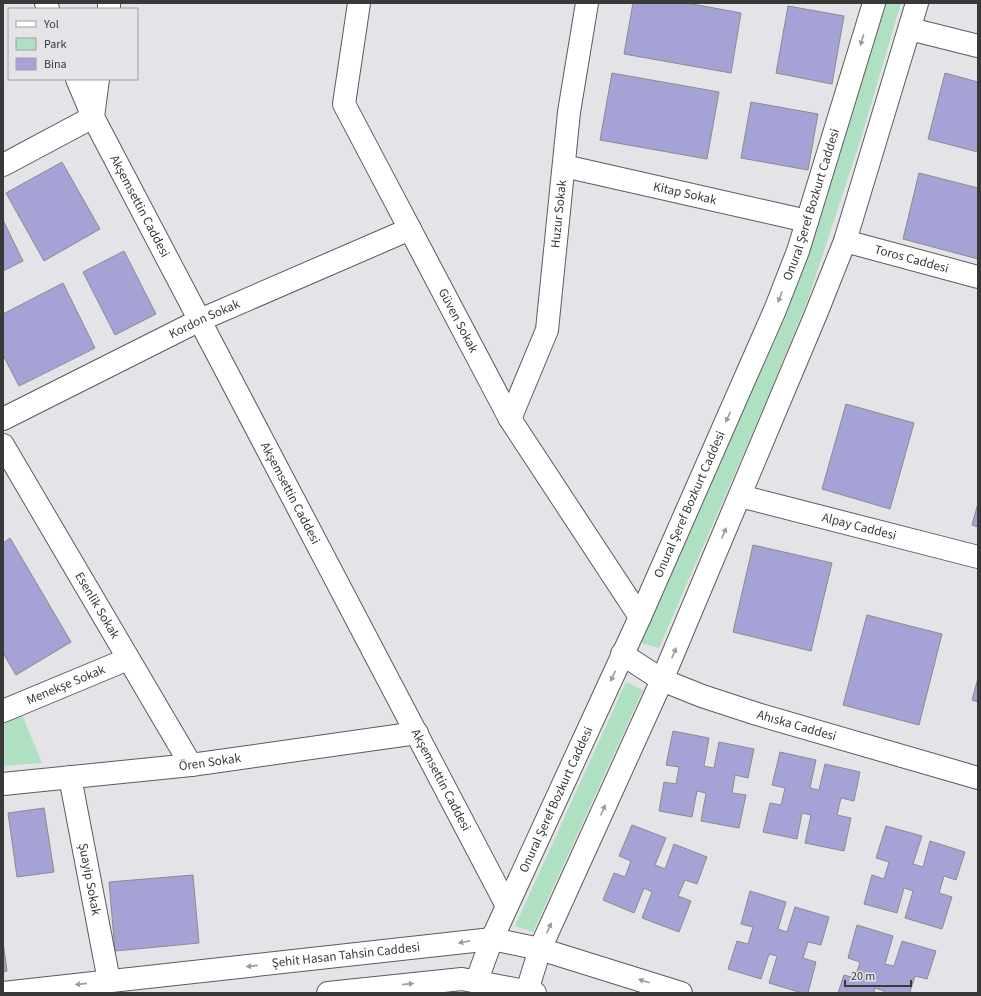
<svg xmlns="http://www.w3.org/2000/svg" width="981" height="996" viewBox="0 0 981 996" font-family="'Source Sans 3',sans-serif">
  <rect width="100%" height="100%" fill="#e4e4e8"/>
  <path fill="#b0e0c2" d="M884 3H901L860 142 808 299 769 395 659 648 641 643 785 313 828 190Z
    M626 682 643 690 533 932 515 926Z
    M20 710 42 763 3 766V718Z"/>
  <path fill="#a5a2d5" stroke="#8b8b8e" d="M633 3H687L741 13 731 73 624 54Z
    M788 6 844 16 832 84 776 73Z
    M612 73 719 92 707 159 600 140Z
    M945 73 978 82V152L928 139Z
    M751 102 818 114 808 170 741 158Z
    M62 162 100 229 44 261 6 193Z
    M919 173 978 188V259L903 239Z
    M3 220 23 261 3 271Z
    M124 251 156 314 115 335 83 272Z
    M63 283 95 348 19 386 3 355V314Z
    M846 404 914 423 890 509 822 489Z
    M978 503V527L972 525Z
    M10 538 71 642 16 675 3 653V543Z
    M753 545 832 563 811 651 733 632Z
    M867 615 942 634 919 725 843 705Z
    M978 678V702L972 700Z
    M673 731 709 738 704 766 714 768 719 742 754 749 748 778 735 775 732 793 746 795 739 828 701 821 706 793 697 791 692 817 659 811 664 782 676 784 679 767 666 765Z
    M780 752 816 760 810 788 819 790 825 764 860 772 854 801 841 798 837 815 851 818 844 851 805 843 811 815 802 813 797 839 763 832 770 803 781 805 785 788 772 785Z
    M44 808 54 872 17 877 8 813Z
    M632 825 666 838 655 865 665 869 674 844 707 857 697 884 685 880 678 896 691 901 679 932 642 918 652 892 644 888 634 913 603 900 614 873 625 877 631 861 619 856Z
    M886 826 922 836 913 864 923 867 930 841 965 852 956 880 944 876 939 893 952 897 942 929 905 918 913 891 904 888 897 913 864 904 872 875 884 879 889 862 876 858Z
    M193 875 199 943 115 951 109 882Z
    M750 891 786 902 778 929 787 932 795 907 829 917 821 945 808 942 803 958 816 962 808 993H802L769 983 777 956 769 954 761 979 728 969 737 941 748 944 753 927 741 924Z
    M857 925 893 936 885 964 894 966 902 941 936 951 927 979 915 976 910 992 912 993H883L884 991 875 988 874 993H838L844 975 855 978 860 962 848 958Z
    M3 942 7 971 3 972Z"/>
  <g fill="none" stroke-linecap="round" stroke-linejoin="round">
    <g stroke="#5b5b5e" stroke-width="24">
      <g id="minor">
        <path d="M46 3 48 9"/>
        <path id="s1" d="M359 3 344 104 510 419 640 617"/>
        <path d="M109 9V3"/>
        <path d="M910 29 978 46"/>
        <path id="s2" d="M77 79 93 117 507 906"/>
        <path d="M3 165 93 117 98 79"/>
        <path id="s3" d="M564 166 807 221"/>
        <path id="s4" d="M845 241 978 277"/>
        <path id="s5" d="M3 419 200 320 410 229"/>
        <path id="s6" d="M510 419 547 330 569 112 587 3"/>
        <path id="s7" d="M3 445 191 765"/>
        <path id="s8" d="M740 496 978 557"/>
        <path id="s9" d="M622 654 662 680 702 696 757 714 978 778"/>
        <path id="s10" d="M3 711 128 659"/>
        <path id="s11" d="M70 777 109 981"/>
        <path id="s12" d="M3 784 191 765 417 733"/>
      </g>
    </g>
    <g stroke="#5b5b5e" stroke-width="24">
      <g id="major">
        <path id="s13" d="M477 980 492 939 640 617 775 310 798 251 874 3"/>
        <path d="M527 991 540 949 662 680 816 314 845 241 917 3"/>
        <path id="s14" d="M3 993 492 939 540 949 681 993"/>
        <path d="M328 993 462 979 535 993"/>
      </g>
    </g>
    <use href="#minor" stroke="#fff" stroke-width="22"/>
    <use href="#major" stroke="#fff" stroke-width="22"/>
  </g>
  <defs><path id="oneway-solid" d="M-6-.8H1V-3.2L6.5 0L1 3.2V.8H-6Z"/></defs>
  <g fill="#9c9c9c">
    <use href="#oneway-solid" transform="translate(862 40) rotate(107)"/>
    <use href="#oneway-solid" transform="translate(780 297) rotate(111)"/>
    <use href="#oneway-solid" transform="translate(728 417) rotate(114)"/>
    <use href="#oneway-solid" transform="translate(724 533) rotate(-67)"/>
    <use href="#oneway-solid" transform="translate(674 653) rotate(-67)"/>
    <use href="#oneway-solid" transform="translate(613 676) rotate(115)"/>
    <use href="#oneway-solid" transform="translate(603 810) rotate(-66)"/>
    <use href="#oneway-solid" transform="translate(549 928) rotate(-66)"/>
    <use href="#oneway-solid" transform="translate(464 942) rotate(169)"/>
    <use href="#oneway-solid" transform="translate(252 966) rotate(174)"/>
    <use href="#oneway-solid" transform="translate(644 981) rotate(-162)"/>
    <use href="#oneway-solid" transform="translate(81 984) rotate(174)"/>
    <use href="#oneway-solid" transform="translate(408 984) rotate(-6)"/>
  </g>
  <g text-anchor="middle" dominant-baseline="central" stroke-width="3.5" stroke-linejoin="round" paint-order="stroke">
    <g font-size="13" fill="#39393a" stroke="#e4e4e8">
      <text stroke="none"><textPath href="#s3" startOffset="124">Kitap Sokak</textPath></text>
      <text stroke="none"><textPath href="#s13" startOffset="845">Onural Şeref Bozkurt Caddesi</textPath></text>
      <text stroke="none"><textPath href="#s2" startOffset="142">Akşemsettin Caddesi</textPath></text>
      <text stroke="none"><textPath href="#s6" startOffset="213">Huzur Sokak</textPath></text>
      <text stroke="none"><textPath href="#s4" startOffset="69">Toros Caddesi</textPath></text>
      <text stroke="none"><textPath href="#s5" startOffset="225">Kordon Sokak</textPath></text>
      <text stroke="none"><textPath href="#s1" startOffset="347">Güven Sokak</textPath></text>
      <text stroke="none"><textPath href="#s2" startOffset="466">Akşemsettin Caddesi</textPath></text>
      <text stroke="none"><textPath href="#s13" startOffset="521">Onural Şeref Bozkurt Caddesi</textPath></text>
      <text stroke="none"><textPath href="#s8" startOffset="123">Alpay Caddesi</textPath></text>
      <text stroke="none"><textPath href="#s7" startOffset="186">Esenlik Sokak</textPath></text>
      <text stroke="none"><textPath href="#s10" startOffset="68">Menekşe Sokak</textPath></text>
      <text stroke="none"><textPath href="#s9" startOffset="190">Ahıska Caddesi</textPath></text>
      <text stroke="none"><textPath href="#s12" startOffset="208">Ören Sokak</textPath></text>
      <text stroke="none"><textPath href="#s2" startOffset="790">Akşemsettin Caddesi</textPath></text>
      <text stroke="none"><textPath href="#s13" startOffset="197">Onural Şeref Bozkurt Caddesi</textPath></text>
      <text stroke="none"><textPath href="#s11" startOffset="104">Şuayip Sokak</textPath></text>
      <text stroke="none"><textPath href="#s14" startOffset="345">Şehit Hasan Tahsin Caddesi</textPath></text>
    </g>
  </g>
  <rect width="981" height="996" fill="none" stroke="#39393a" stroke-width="8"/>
  <rect x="8" y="8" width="130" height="72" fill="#e4e4e8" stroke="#a0a0a2"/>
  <rect x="16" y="21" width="20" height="6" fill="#ffffff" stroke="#a0a0a2"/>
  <text x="44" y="28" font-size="12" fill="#39393a">Yol</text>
  <rect x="16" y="38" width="20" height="12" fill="#b0e0c2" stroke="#a0a0a2"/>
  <text x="44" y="48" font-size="12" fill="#39393a">Park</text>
  <rect x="16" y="58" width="20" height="12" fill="#a5a2d5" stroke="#a0a0a2"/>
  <text x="44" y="68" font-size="12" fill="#39393a">Bina</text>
  <path d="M845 980v6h66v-6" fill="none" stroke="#39393a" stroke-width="2"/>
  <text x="851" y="980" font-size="12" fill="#39393a" stroke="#e4e4e8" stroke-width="3" paint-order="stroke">20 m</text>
</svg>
